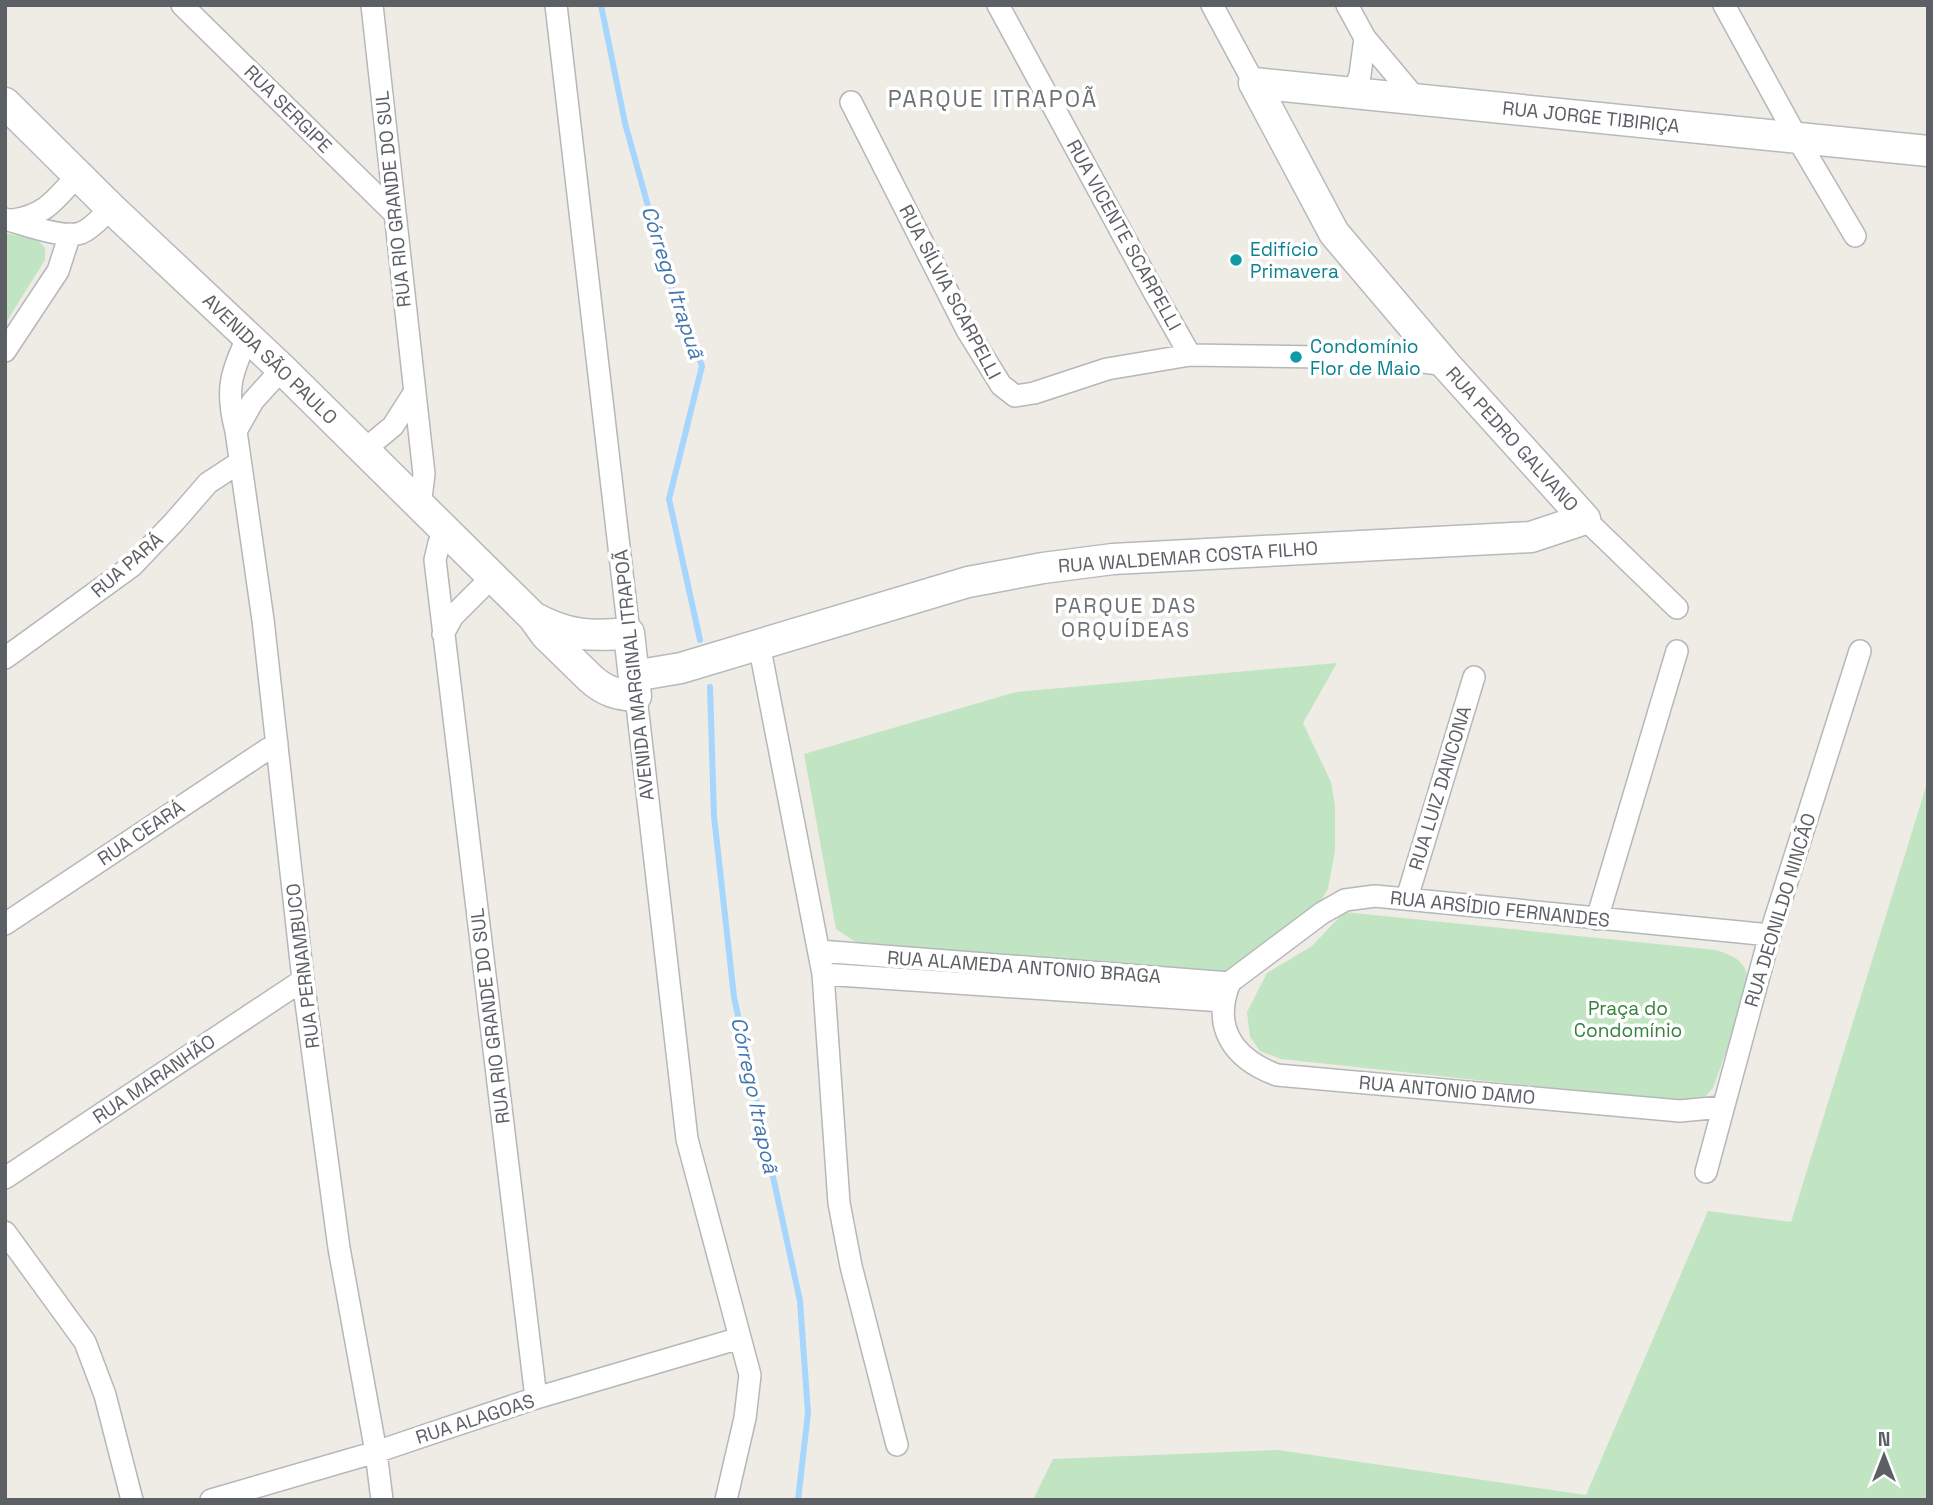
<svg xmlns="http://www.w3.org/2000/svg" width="1933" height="1505" viewBox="0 0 1933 1505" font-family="'Space Grotesk',sans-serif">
  <rect width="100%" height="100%" fill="#eeece4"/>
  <path fill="#c1e5c2" d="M5 233 37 240 45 248V260L5 324Z
    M1337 663 1303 723 1331 782 1335 805V851L1328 889 1319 904 1270 947 1214 977 865 948 836 929 804 754 1016 692Z
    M1928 780V1500H1033L1053 1459 1278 1450 1586 1495 1708 1211 1791 1222Z
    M1344 912 1716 950C1739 958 1747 962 1749 987L1713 1088 1703 1099 1685 1101 1618 1095 1281 1059 1260 1051 1250 1037 1247 1012 1267 973 1312 946Z"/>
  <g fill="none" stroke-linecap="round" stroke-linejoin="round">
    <path stroke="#a6d5fd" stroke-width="6" d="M601 5 625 123 669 282 702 366 669 499 700 640
      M710 687 714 816 734 997 800 1301 808 1413 798 1500"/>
    <g stroke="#b5b7bb" stroke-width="24">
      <path id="minor" d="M182 5 394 213
        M372 5 424 474 420 506
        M556 5 629 633
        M998 5 1154 292 1190 355
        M1212 5 1254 83
        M1347 5 1365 38 1417 100
        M1724 5 1797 138 1855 236
        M1353 93 1360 75 1365 38
        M851 102 967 330 1001 385 1015 396 1034 393 1107 369 1190 355 1394 358 1446 365
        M5 219C24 224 63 239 81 233 93 228 102 216 111 208
        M13 220C47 215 56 198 78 175
        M248 336C231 374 225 389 236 431L263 620 303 980 339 1248 376 1452 382 1500
        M5 351 58 271 70 234
        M236 431 253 401 282 369
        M364 450 393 426 414 393
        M1585 519 1677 608
        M446 531 439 543 435 560 536 1398
        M443 634 453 616 492 577
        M759 644 823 974 839 1203 851 1266 897 1445
        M5 658 132 566 175 521 208 483 240 462
        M636 696 687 1139 750 1375 745 1418 726 1500
        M1407 898 1474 677
        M1597 919 1677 651
        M5 924 277 743
        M819 951 1230 983
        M823 974 1223 1001
        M1722 1107 1680 1111 1277 1075C1234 1059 1211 1028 1230 982L1322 913 1345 900 1375 896 1770 935
        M1706 1172 1770 935 1860 651
        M5 1178 303 980
        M5 1232 85 1342 105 1395 132 1500
        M211 1500 376 1452 536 1398 740 1338"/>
    </g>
    <g stroke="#b6b9be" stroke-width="33">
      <path id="secondary" d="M1254 83 1928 151
        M5 103 111 208 282 369 533 617 546 635 590 678C604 691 617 695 636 696L629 633C591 637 568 636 533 617
        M634 676 681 668 968 582 1043 568 1113 559 1531 537 1585 519 1446 365 1334 233 1254 83"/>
    </g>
    <use href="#minor" stroke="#fff" stroke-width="21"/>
    <use href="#secondary" stroke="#fff" stroke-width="30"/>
  </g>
  <g fill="#0f9aa8" stroke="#fff" stroke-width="2.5">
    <circle cx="1236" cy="260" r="7"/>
    <circle cx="1296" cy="357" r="7"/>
  </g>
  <g text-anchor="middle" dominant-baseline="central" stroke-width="7" stroke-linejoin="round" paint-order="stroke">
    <g font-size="19" fill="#5c6065" stroke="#fff">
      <text transform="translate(288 109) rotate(45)">RUA SERGIPE</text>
      <text transform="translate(1591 117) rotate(6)">RUA JORGE TIBIRIÇA</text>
      <text transform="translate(393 199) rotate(-96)">RUA RIO GRANDE DO SUL</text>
      <text transform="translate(1124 235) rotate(61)">RUA VICENTE SCARPELLI</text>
      <text transform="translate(950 292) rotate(62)">RUA SÍLVIA SCARPELLI</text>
      <text transform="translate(270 359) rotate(44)">AVENIDA SÃO PAULO</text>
      <text transform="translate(1512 439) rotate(48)">RUA PEDRO GALVANO</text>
      <text transform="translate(1188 557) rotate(-4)">RUA WALDEMAR COSTA FILHO</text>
      <text transform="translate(127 565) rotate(-41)">RUA PARÁ</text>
      <text transform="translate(634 675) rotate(-96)">AVENIDA MARGINAL ITRAPOÃ</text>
      <text transform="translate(1440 788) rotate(-73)">RUA LUIZ DANCONA</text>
      <text transform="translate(141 833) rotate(-34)">RUA CEARÁ</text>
      <text transform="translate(1500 909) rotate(6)">RUA ARSÍDIO FERNANDES</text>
      <text transform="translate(1780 910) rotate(-73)">RUA DEONILDO NINCÃO</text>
      <text transform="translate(303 966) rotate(-97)">RUA PERNAMBUCO</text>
      <text transform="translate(1024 967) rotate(4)">RUA ALAMEDA ANTONIO BRAGA</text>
      <text transform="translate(490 1016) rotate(-97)">RUA RIO GRANDE DO SUL</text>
      <text transform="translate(154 1079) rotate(-34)">RUA MARANHÃO</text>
      <text transform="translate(1447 1090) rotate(5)">RUA ANTONIO DAMO</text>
      <text transform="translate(475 1419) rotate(-18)">RUA ALAGOAS</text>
    </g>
    <g font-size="19" fill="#0d838f" stroke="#fff" text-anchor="start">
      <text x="1250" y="249">Edifício<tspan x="1250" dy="22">Primavera</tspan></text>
      <text x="1310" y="346">Condomínio<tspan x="1310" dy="22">Flor de Maio</tspan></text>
    </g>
    <g font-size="19" fill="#36823b" stroke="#fff">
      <text x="1628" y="1008">Praça do<tspan x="1628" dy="22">Condomínio</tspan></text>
    </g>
    <g font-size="21" font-style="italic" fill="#4276af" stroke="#fff">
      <text transform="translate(673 282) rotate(72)">Córrego Itrapuã</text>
      <text transform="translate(755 1095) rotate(78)">Córrego Itrapoã</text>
    </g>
    <g font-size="21" letter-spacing="2" fill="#6d7276" stroke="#fff">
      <text x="1126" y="605">PARQUE DAS<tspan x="1126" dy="24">ORQUÍDEAS</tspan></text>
    </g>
    <g font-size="23" letter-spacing="2" fill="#6d7276" stroke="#fff">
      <text x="993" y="99">PARQUE ITRAPOÃ</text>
    </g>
  </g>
  <rect width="1933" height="1505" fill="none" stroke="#5c6065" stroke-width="14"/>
  <g transform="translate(1884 1456)" stroke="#ffffff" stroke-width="5" paint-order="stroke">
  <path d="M0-5L12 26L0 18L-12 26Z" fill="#5c6065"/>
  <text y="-10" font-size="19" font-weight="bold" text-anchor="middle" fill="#5c6065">N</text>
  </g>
</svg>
